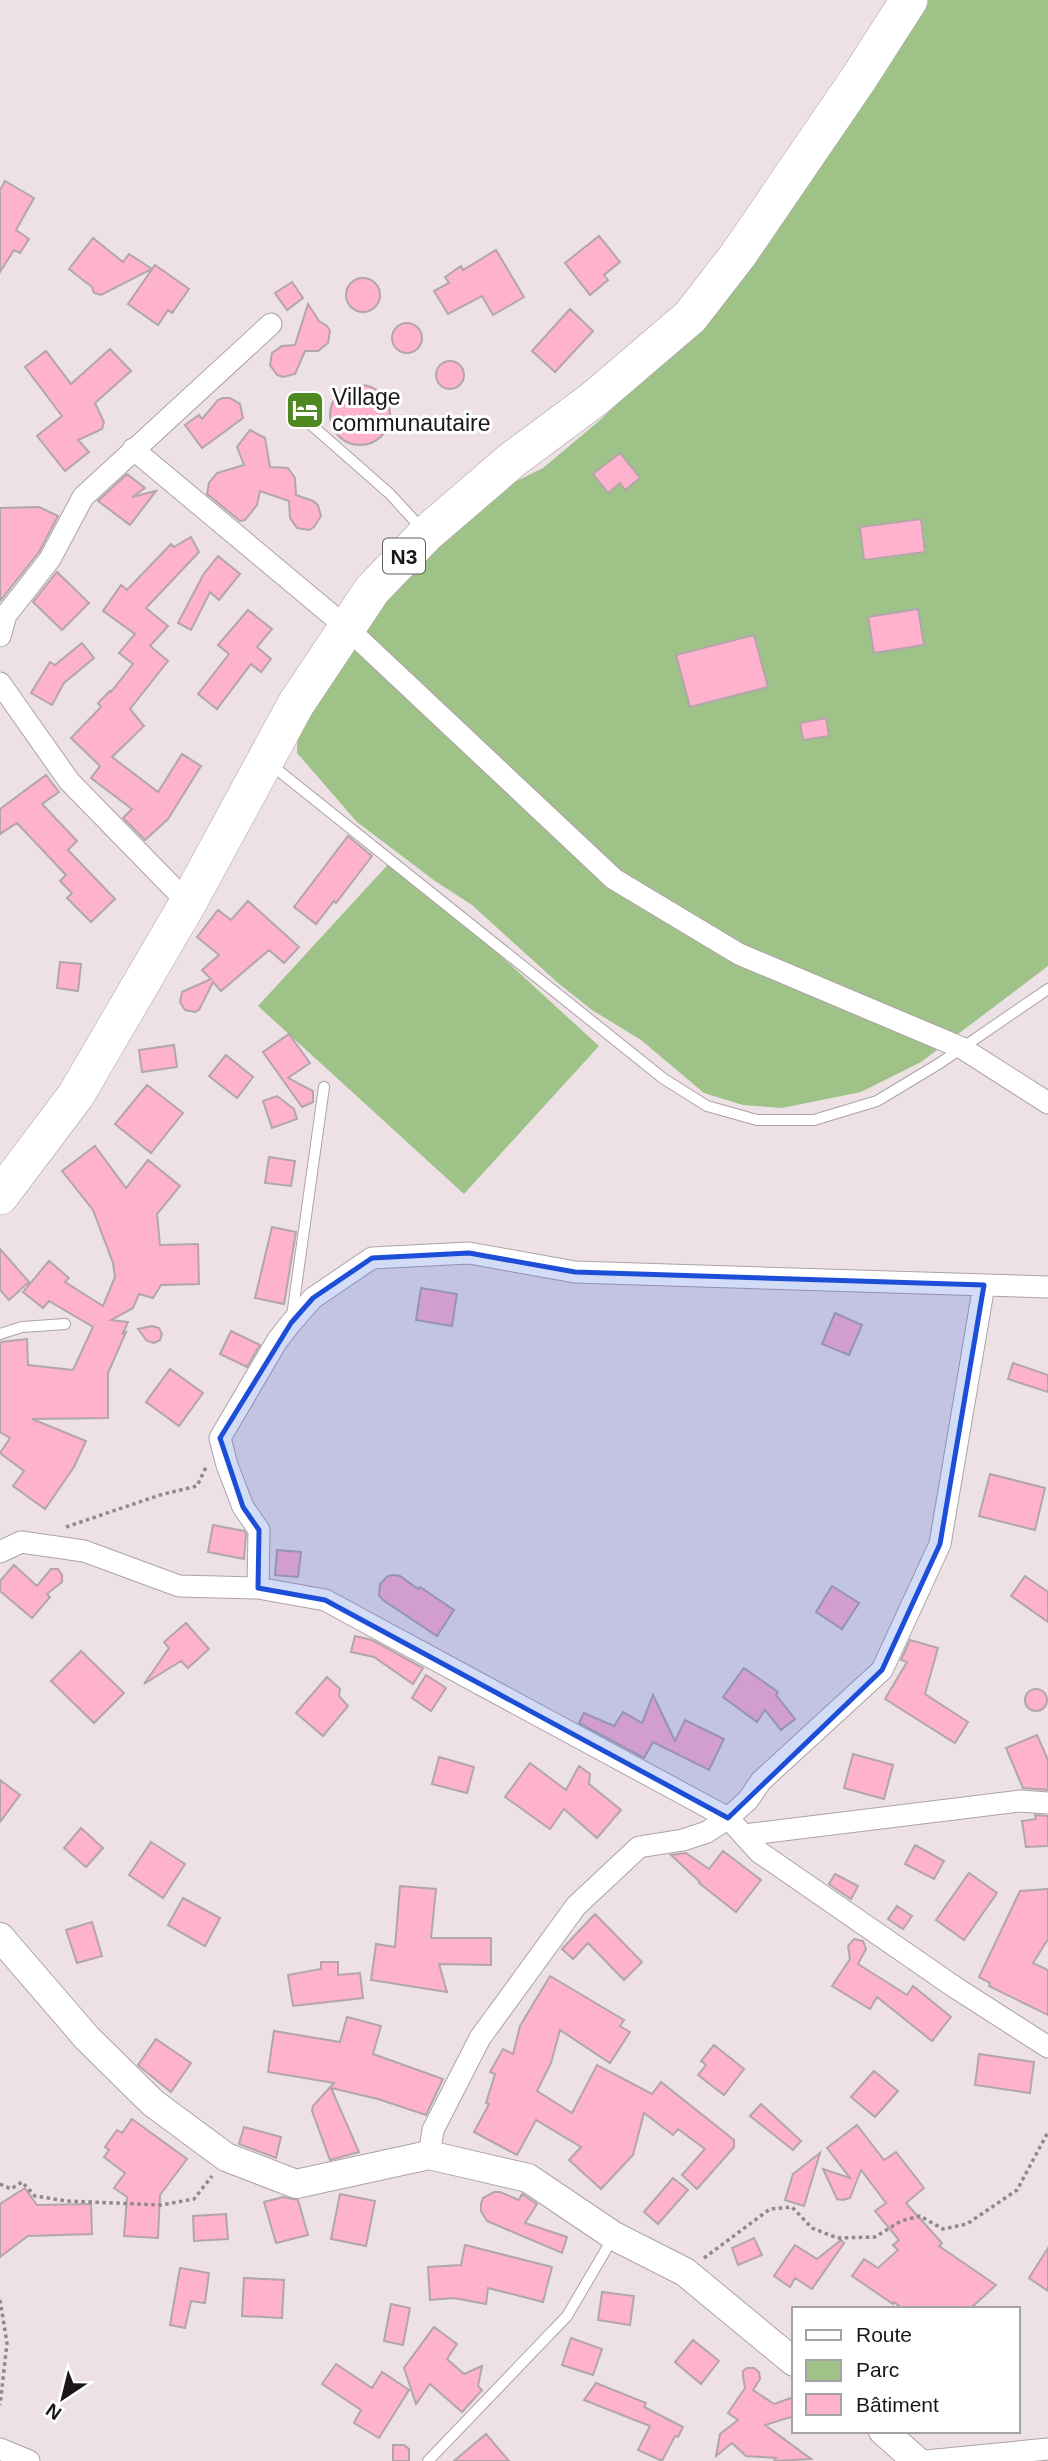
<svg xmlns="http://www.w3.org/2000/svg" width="1048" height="2461" viewBox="0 0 1048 2461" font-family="Arial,sans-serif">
  <rect width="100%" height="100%" fill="#ede1e5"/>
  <path fill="#9ec288" d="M919 0H1048V966L921 1062 861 1092 782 1108 743 1105 704 1093 641 1040 592 1010 558 983 472 905 435 881 357 822 297 753 298 707 322 657 484 497 543 468 599 421 695 331Z
    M394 858 599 1046 464 1194 258 1006Z"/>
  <path fill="#feb2cd" stroke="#b2a6aa" stroke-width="2" d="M5 181 34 198 16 230 29 239 20 253 14 250 0 272V190Z
    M599 236 620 262 604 275 608 280 590 295 565 263Z
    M93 238 123 262 129 254 152 269 101 295 94 293 92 287 69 269Z
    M496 250 524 297 493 315 482 296 448 314 434 291 449 283 445 277 461 266 463 270Z
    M155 265 189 289 172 313 168 310 158 325 128 304Z
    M346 295a17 17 0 1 1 34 0a17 17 0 1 1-34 0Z
    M292 282 303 298 287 310 275 293Z
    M308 304 319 321 327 326 330 331 328 343 318 351H305L295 374 283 377 277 375 270 365 272 353 282 346 295 345Z
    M570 309 593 331 555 372 532 351Z
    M392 338a15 15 0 1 1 30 0a15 15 0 1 1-30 0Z
    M110 349 131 371 95 403 104 422 102 429 78 440 89 452 65 471 37 436 62 416 25 367 46 351 71 384Z
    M436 375a14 14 0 1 1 28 0a14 14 0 1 1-28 0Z
    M330 415a30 30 0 1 1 60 0a30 30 0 1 1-60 0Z
    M223 398H230L240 404 243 418 202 448 185 425 199 415 202 419 218 400Z
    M250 430 265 438 270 467 288 468 295 478 296 495 313 501 318 505 321 516 314 527 309 530 297 528 290 518 289 501 260 491 257 505 245 520 240 521 207 494 209 483 217 473 244 465 237 447Z
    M620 453 640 478 625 490 620 483 608 493 593 474Z
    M127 474 145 488 132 497 156 491 130 525 98 501Z
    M39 507 58 516 39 552 0 601V508Z
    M921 519 925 552 864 560 860 527Z
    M191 537 199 552 146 608 168 626 150 646 168 661 130 709 144 726 112 757 158 792 182 754 201 766 168 819 145 840 123 818 132 809 91 778 100 766 71 738 101 707 98 703 110 691 111 692 133 664 119 653 135 634 103 611 121 585 127 590 171 544 174 547Z
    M218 556 240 574 219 600 210 592 191 630 178 623 203 575Z
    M57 572 89 603 62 630 33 602Z
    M918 609 924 645 874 653 868 617Z
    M248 610 272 629 257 647 271 659 261 672 251 664 217 709 198 694 229 654 218 645Z
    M754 635 768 687 690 707 676 655Z
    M82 643 94 658 64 683 52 705 31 693 50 662 55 665Z
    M826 718 829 736 803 740 800 723Z
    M46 775 59 792 42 804 77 841 68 850 115 899 91 922 67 898 72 893 60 881 66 875 17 823 0 834V809Z
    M348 836 372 856 336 903 334 901 316 924 294 907Z
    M248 901 299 947 284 963 269 950 221 991 213 982 199 1010 195 1012 185 1010 180 1002 182 992 211 979 202 970 219 955 197 937 218 910 231 920Z
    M60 962 81 964 78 991 57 988Z
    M289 1034 310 1063 288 1078 313 1091V1102L302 1107 263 1052Z
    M174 1045 177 1067 142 1072 139 1050Z
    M226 1055 253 1077 237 1098 209 1076Z
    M147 1085 183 1113 151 1153 115 1124Z
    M277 1096 294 1109 297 1119 272 1128 263 1101Z
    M95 1146 126 1188 148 1160 180 1186 157 1214 160 1245 198 1244 199 1284 161 1285 153 1298 139 1294 133 1308 111 1320 128 1322 123 1333 126 1332 108 1373V1418L32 1419 86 1441 74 1467 45 1509 13 1486 24 1471 0 1453 10 1438 0 1432V1342L27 1339 28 1365 73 1370 93 1327 49 1301 43 1308 23 1292 49 1261 69 1278 65 1282 103 1306 115 1277 113 1263 93 1210 62 1171Z
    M269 1157 295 1161 291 1186 265 1183Z
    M272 1227 296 1232 284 1304 255 1298Z
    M0 1249 29 1282 9 1300 0 1290Z
    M421 1288 457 1294 452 1326 416 1320Z
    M835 1313 862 1325 849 1355 822 1344Z
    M152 1326 159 1328 162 1334 160 1340 154 1343 147 1341 138 1329Z
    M231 1331 260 1345 247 1367 220 1354Z
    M1013 1363 1048 1375V1392L1008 1379Z
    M170 1369 203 1393 179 1426 146 1402Z
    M990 1474 1045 1488 1035 1530 979 1516Z
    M213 1525 244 1531 246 1534 244 1559 208 1552Z
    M277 1550 301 1552 298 1577 275 1575Z
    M14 1565 37 1586 51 1569H58L62 1575V1582L47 1594 50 1597 32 1618 0 1591V1581Z
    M394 1575 400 1576 418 1589 420 1587 454 1610 437 1636 383 1600 379 1595 380 1584 388 1576Z
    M1025 1576 1048 1592V1622L1011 1596Z
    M832 1586 859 1603 842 1629 816 1612Z
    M186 1623 209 1649 188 1668 181 1661 144 1684 169 1648 164 1642Z
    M355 1636 372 1640 423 1668 413 1684 374 1657 351 1652Z
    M910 1640 938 1648 925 1694 968 1722 955 1743 885 1699 907 1662 901 1660Z
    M81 1651 124 1693 94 1723 51 1681Z
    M744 1668 778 1692 776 1695 795 1719 781 1730 765 1710 757 1722 723 1697Z
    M426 1675 446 1688 431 1711 412 1698Z
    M327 1677 340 1689 339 1696 348 1706 323 1736 296 1713Z
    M1025 1700a11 11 0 1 1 22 0a11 11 0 1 1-22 0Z
    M653 1695 675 1741 685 1720 724 1739 709 1770 653 1742 644 1758 579 1723 584 1713 614 1726 623 1712 642 1723Z
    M1037 1735 1048 1760V1790L1023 1788 1006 1748Z
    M853 1754 893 1765 884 1799 844 1788Z
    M439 1757 474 1767 467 1793 432 1784Z
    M530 1763 566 1790 579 1766 590 1774 589 1784 621 1810 597 1838 564 1809 550 1829 505 1797Z
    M0 1780 20 1795 0 1822Z
    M1035 1815 1048 1816V1846L1026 1847 1022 1821 1036 1819Z
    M81 1828 103 1848 86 1867 64 1848Z
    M151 1842 185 1864 163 1898 129 1875Z
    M915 1845 944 1861 934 1879 905 1864Z
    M723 1851 761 1880 736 1912 699 1883 700 1882 671 1855 686 1853 709 1869Z
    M969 1873 997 1893 964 1940 936 1920Z
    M835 1874 858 1886 851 1899 829 1884Z
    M400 1886 436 1889 431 1938H491V1965L439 1964 447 1992 371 1980 376 1944 395 1947Z
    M1048 1889V1939L1033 1963 1048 1970V2015L989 1986 990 1983 979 1977 1020 1891Z
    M183 1898 220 1918 205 1946 168 1925Z
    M897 1906 912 1916 903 1929 888 1919Z
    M595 1914 642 1962 624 1980 588 1943 573 1959 562 1949Z
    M92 1922 102 1956 77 1963 66 1930Z
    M854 1939 863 1941 866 1949 858 1964 907 1995 913 1986 951 2017 932 2041 877 1997 870 2009 832 1986 850 1959 848 1946Z
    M321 1962H338V1975L360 1973 363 1998 293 2006 288 1975 321 1969Z
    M550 1976 624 2020 620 2026 630 2032 610 2063 560 2030 551 2063 537 2091 572 2113 597 2065 652 2094 661 2082 734 2140V2147L697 2189 682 2175 705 2149 678 2129 673 2135 644 2113 633 2155 601 2189 569 2160 581 2147 536 2120 517 2155 474 2132 489 2104 486 2103 495 2074 490 2072 503 2049 513 2054 520 2026Z
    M347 2017 381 2026 373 2054 443 2079 426 2115 378 2099 331 2088 359 2152 330 2160 312 2111 313 2106 334 2083 268 2072 274 2031 340 2042Z
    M156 2039 191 2063 171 2092 138 2065Z
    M714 2045 744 2069 724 2095 698 2075 706 2065 701 2061Z
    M979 2054 1034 2062 1030 2093 975 2085Z
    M874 2071 898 2091 875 2117 851 2097Z
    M761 2104 801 2141 793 2150 750 2116Z
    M132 2119 187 2159 160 2195 158 2238 124 2236 127 2197 114 2188 125 2173 104 2157 109 2150 105 2147 117 2130 122 2133Z
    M857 2125 884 2160 896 2152 924 2188 906 2203 942 2243 939 2246 996 2285 970 2309H903L894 2302 893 2304 852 2276 864 2259 878 2268 898 2250 893 2245 899 2240 875 2211 886 2203 861 2170 850 2198 843 2200 837 2199 823 2169 850 2178 827 2148Z
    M244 2127 281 2137 276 2158 239 2144Z
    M820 2153 804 2206 785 2200 793 2174Z
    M673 2178 688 2190 658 2224 644 2212Z
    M25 2188 37 2205 91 2204 92 2234 28 2236 0 2257V2204Z
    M494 2192H500L519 2200 522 2194 537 2204 525 2223 567 2237 562 2253 487 2221 481 2211V2204L483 2198Z
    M340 2194 375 2201 366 2246 331 2239Z
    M283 2197 298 2200 308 2235 276 2243 264 2202Z
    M226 2214 228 2239 194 2241 193 2216Z
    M754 2238 762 2255 738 2265 732 2248Z
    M841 2240 844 2243 812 2289 795 2278 790 2287 774 2276 795 2245 817 2259Z
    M465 2245 552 2267 543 2302 488 2288 486 2304 454 2298 430 2300 428 2267 461 2265Z
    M1048 2248V2291L1029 2278Z
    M180 2268 209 2273 205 2303 191 2301 185 2328 170 2325Z
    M244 2278 284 2280 282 2318 242 2316Z
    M602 2292 634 2296 630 2325 598 2320Z
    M391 2304 410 2308 403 2345 384 2341Z
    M434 2327 457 2344 447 2359 464 2374 482 2366 478 2386 482 2390 462 2412 430 2384 416 2404 404 2368Z
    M571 2338 602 2349 593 2375 562 2365Z
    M693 2340 719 2361 701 2384 675 2362Z
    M336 2364 372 2388 382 2372 409 2390 379 2438 354 2423 361 2410 322 2384Z
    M747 2368H754L759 2372 760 2379 753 2390 774 2404 794 2397V2416L765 2425 811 2459 774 2461 776 2458 746 2456 732 2443 716 2456 720 2434 738 2420 728 2413 745 2388 743 2376V2371Z
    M596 2383 646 2403 644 2407 683 2427 678 2437 675 2436 662 2461 638 2450 650 2426 584 2400Z
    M486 2434 509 2461H454Z
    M393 2445H404L409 2449V2461H393Z"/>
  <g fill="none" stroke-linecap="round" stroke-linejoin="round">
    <g stroke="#aea2a6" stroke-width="12">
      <path id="lane" d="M308 422 390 494 422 529
        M269 763 664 1079 707 1106 757 1120H814L877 1101 940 1063 1048 989
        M292 1316 324 1087
        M0 1334 22 1327 65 1324
        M428 2461 567 2316 614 2236"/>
    </g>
    <g stroke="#aea2a6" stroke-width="23">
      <path id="street" d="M133 449 346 627 614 879 739 954 962 1048 1048 1103
        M0 636 6 615 50 559 83 497 271 324
        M0 683 69 781 188 903
        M0 1552 21 1542 84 1551 179 1586 258 1588 325 1600 728 1818 748 1800 761 1781 882 1670 940 1544 984 1285
        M258 1588 259 1530 243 1507 227 1465 220 1438 277 1341 291 1323 313 1298 372 1258 469 1253 575 1272 1048 1287
        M744 1835 1020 1801 1048 1803
        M429 2155 433 2130 480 2038 576 1906 639 1847 683 1840 707 1832 728 1818 759 1852 956 1988 1048 2047
        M0 2449 29 2461
        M926 2461 1048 2449"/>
    </g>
    <g stroke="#aea2a6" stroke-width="30">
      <path id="secondary" d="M0 1937 87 2038 153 2103 226 2157 296 2184 429 2155 528 2178 614 2236 685 2272 794 2362
        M883 2431 917 2461"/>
    </g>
    <g stroke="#aea2a6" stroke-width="38">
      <path id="highway" d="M0 1196 76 1095 188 903 296 704 372 590 426 534 512 460 594 399 690 317 738 255 859 78 909 0"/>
    </g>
    <path stroke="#91888b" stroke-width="3.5" stroke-dasharray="3.5 3.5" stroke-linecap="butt" d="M66 1527 160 1495 197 1486 207 1465
      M0 2184 11 2189 22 2182 35 2196 67 2201 161 2205 194 2199 212 2176
      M704 2258 770 2209 792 2207 812 2228 837 2238 875 2237 901 2221 920 2216 943 2229 967 2224 1017 2190 1048 2132
      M0 2300 7 2343 0 2405"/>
    <use href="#lane" stroke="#fff" stroke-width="10"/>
    <use href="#street" stroke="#fff" stroke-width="21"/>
    <use href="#secondary" stroke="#fff" stroke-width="28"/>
    <use href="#highway" stroke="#fff" stroke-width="37"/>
  </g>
  <path fill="#1d4ed8" fill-opacity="0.2" stroke="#1d4ed8" stroke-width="5" stroke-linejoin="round" d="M469 1253 575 1272 984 1285 940 1544 882 1670 728 1818 325 1600 258 1588 259 1530 243 1507 220 1438 291 1323 313 1298 372 1258Z"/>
  <defs>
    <g id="hotel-square" transform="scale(2.0125)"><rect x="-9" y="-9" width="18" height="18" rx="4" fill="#4f8720" stroke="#fff"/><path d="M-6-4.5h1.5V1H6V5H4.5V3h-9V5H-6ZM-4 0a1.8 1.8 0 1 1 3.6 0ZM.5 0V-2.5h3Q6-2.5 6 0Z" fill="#fff"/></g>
  </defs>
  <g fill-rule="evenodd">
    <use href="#hotel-square" x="305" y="410"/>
  </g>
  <g text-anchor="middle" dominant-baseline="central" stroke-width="6" stroke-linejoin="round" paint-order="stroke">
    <rect fill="#fff" stroke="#5f5d5d" stroke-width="2" x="383" y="538.5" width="42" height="35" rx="5"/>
    <g font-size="21" font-weight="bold" fill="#1b1718">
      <text x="404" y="556">N3</text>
    </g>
    <g font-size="23" fill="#1b1718" stroke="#fff" text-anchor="start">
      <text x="332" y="397">Village<tspan x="332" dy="26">communautaire</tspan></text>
    </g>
  </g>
  <rect x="792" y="2307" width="228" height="126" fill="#ffffff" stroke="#a4a2a3" stroke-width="2"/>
  <rect x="806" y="2330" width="35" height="10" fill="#ffffff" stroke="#a4a2a3" stroke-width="2"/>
  <text x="856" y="2342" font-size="21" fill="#1b1718">Route</text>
  <rect x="806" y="2360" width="35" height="21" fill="#9ec288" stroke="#a4a2a3" stroke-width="2"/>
  <text x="856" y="2377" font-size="21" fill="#1b1718">Parc</text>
  <rect x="806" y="2394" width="35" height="21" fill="#feb2cd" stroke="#a4a2a3" stroke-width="2"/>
  <text x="856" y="2412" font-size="21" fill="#1b1718">Bâtiment</text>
  <g transform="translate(63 2398) rotate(215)" stroke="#ffffff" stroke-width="5" paint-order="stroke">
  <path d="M0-5L12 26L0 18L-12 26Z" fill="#1b1718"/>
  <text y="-10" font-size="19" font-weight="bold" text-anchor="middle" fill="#1b1718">N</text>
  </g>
</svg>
